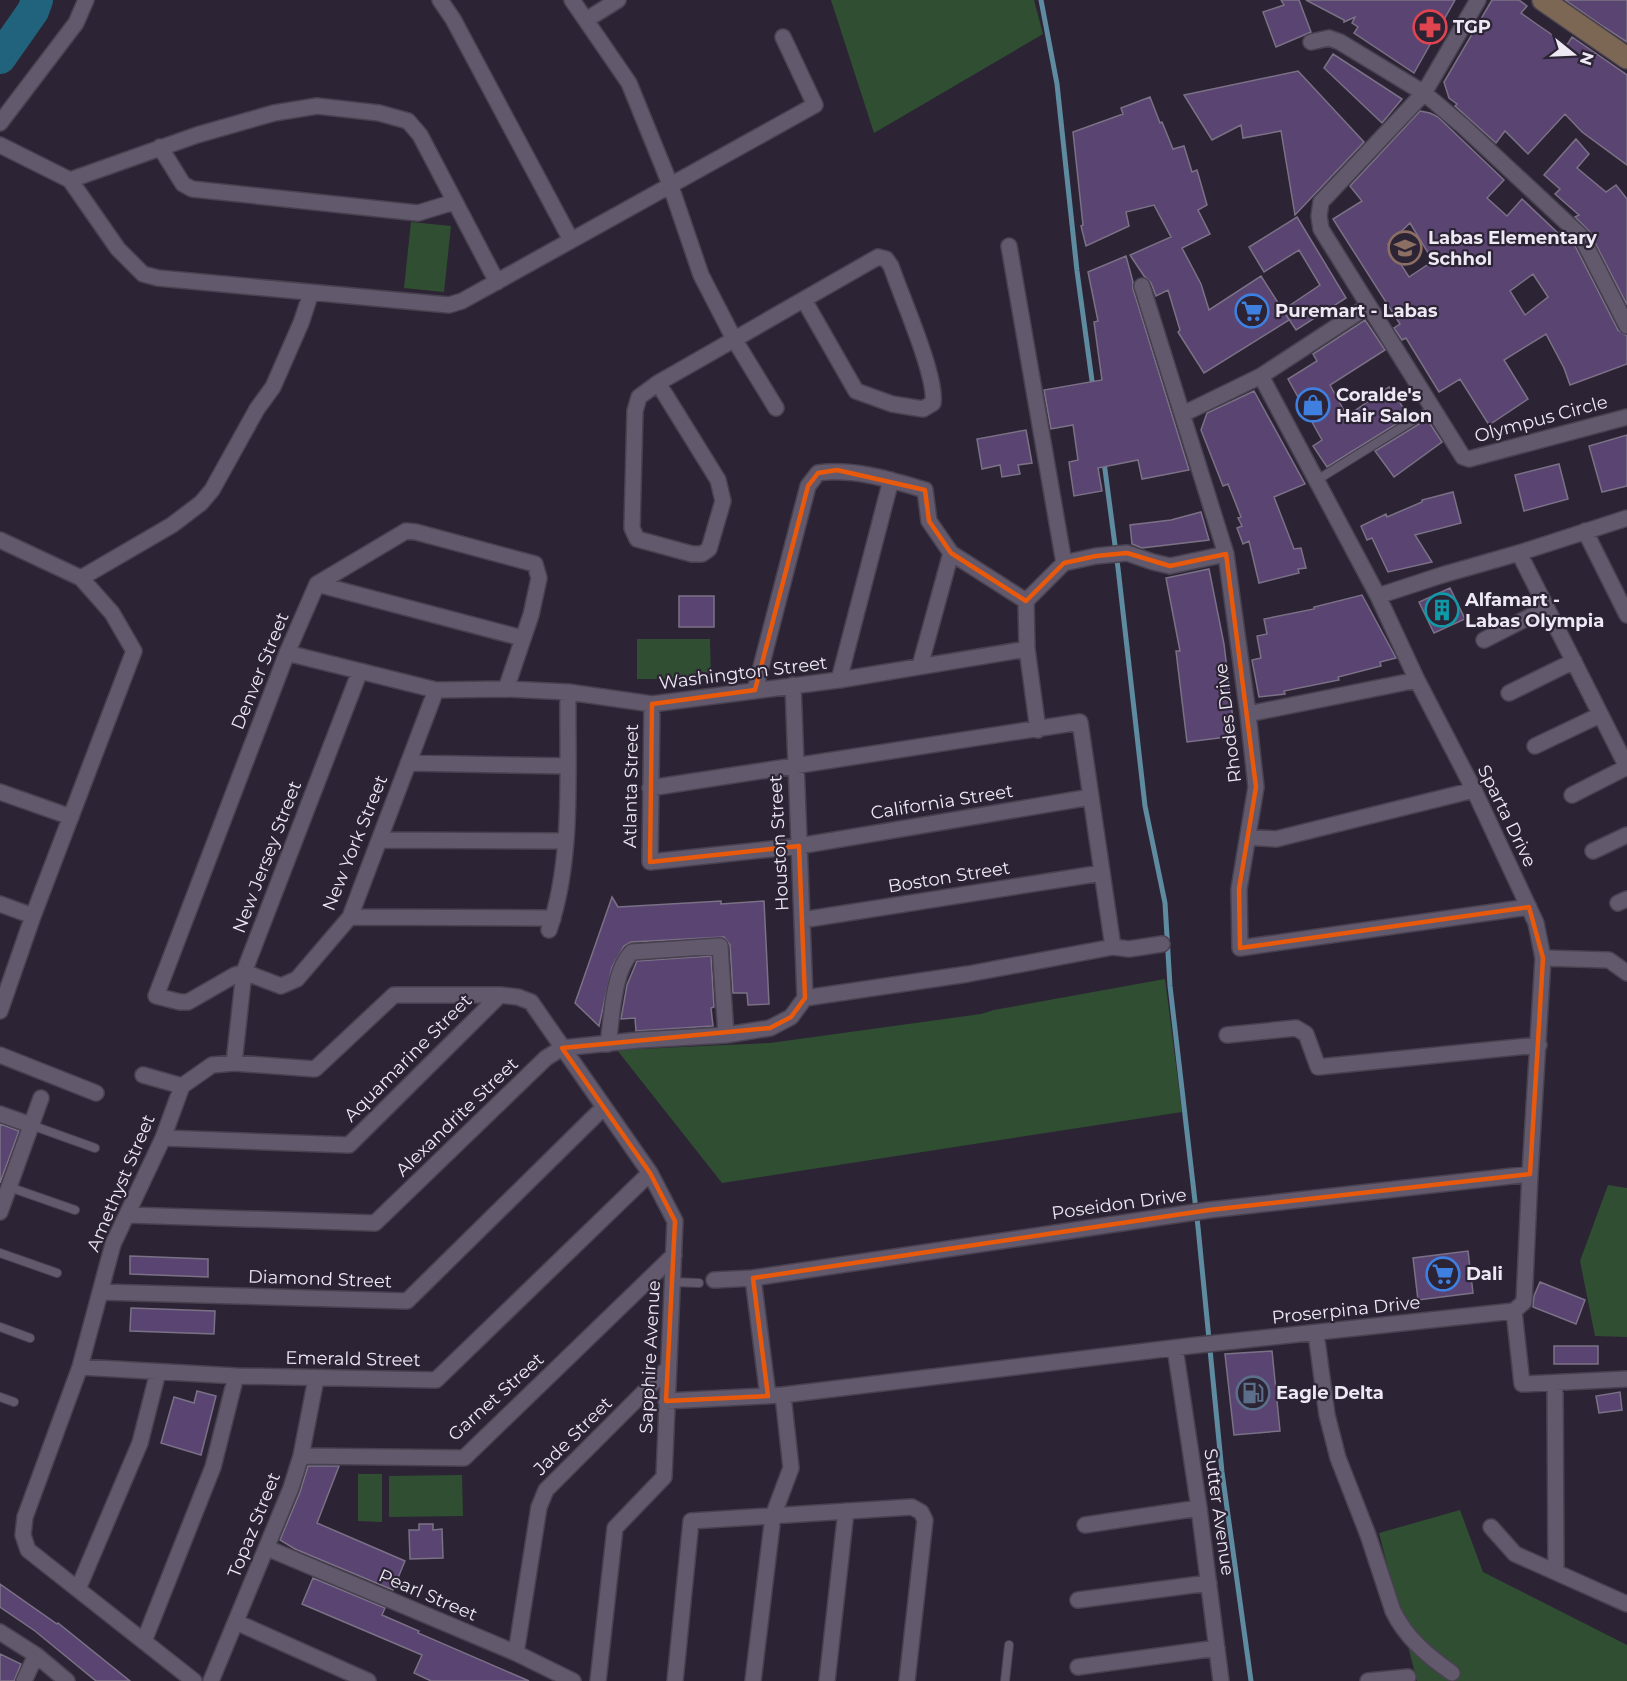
<svg xmlns="http://www.w3.org/2000/svg" width="1627" height="1681" viewBox="0 0 1627 1681" font-family="Montserrat,sans-serif">
  <rect width="100%" height="100%" fill="#2c2435"/>
  <path fill="#304e31" d="M831 0H1034L1043 34 874 133Z
    M411 222 451 226 444 292 404 288Z
    M637 639H710L711 679H637Z
    M1165 979 1182 1112 722 1183 617 1050 770 1043 981 1014 994 1010Z
    M1608 1185 1627 1188V1337L1595 1336 1580 1261Z
    M358 1474H382V1522L358 1521Z
    M462 1475 463 1516 389 1517V1476Z
    M1460 1510 1483 1572 1627 1645V1681H1417L1379 1533Z"/>
  <g fill="none" stroke-linecap="round" stroke-linejoin="round">
    <path stroke="#5e8ba0" stroke-width="5" d="M1041 0 1057 84 1077 271 1093 388
      M1104 462 1118 568 1145 806 1165 903 1170 986 1198 1227 1222 1472 1251 1681"/>
    <path stroke="#21637d" stroke-width="32" d="M0 58 33 11 37 0"/>
  </g>
  <path fill="#5a4471" stroke="#7b7186" stroke-width="1.5" fill-rule="evenodd" d="M1281 0H1299L1311 32 1276 47 1263 12 1284 5Z
    M1306 0H1455L1414 73 1354 33 1358 27 1352 23 1355 17 1344 22V20Z
    M1492 0H1519L1527 6 1521 13 1535 23 1567 45 1572 37 1627 75V165L1582 132 1565 114 1528 154 1505 131 1496 143 1455 106 1457 104 1449 98 1444 82Z
    M1565 0H1627V42L1604 27Z
    M1333 54 1402 99 1382 123 1324 68Z
    M1298 71 1364 142 1295 215 1281 131 1243 138 1241 125 1212 140 1184 95Z
    M1150 97 1160 123 1162 122 1173 149 1184 146 1192 172 1197 170 1207 205 1198 210 1210 234 1182 248 1201 284 1209 310 1261 276 1289 320 1204 373 1178 332 1180 330 1168 290 1156 296 1151 283 1144 276 1130 255 1171 237 1154 205 1126 212 1129 226 1086 246 1081 226 1083 225 1073 132 1123 114 1121 108Z
    M1420 111 1430 113 1438 117 1504 180 1487 198 1507 216 1522 199 1558 233 1561 231 1573 242 1618 330 1627 336V364L1570 385 1564 368 1546 334 1504 360 1528 399 1489 425 1460 379 1439 392 1406 338 1402 340 1394 328 1400 324 1333 219 1362 201 1350 186ZM1410 223 1433 261 1409 277 1388 244ZM1533 274 1548 297 1525 315 1510 291Z
    M1576 139 1589 154 1577 168 1606 192 1616 185 1627 199V305L1589 231 1575 217 1579 215 1555 194 1560 189 1544 175Z
    M1297 217 1346 298 1296 330 1283 310 1320 285 1299 250 1264 272 1249 247Z
    M1126 256 1133 282V289L1189 470 1142 479 1138 460 1098 468 1102 491 1074 496 1069 462 1078 460 1073 425 1051 429 1044 390 1102 380 1094 322 1098 321 1088 272Z
    M1365 320 1385 350 1330 385 1347 416 1389 387 1409 416 1327 467 1313 446 1322 440 1288 379 1317 361 1313 354Z
    M1254 391 1305 484 1274 497 1294 549 1301 548 1306 568 1298 569 1299 573 1259 583 1249 541 1243 544 1237 528 1242 526 1238 518 1241 517 1228 484 1223 486 1201 430 1207 413Z
    M1427 419 1442 442 1394 477 1375 451Z
    M1026 430 1032 463 1018 465 1020 474 1002 477 1000 465 982 469 977 439Z
    M1627 435V486L1602 492 1589 446Z
    M1559 464 1568 499 1524 511 1515 475Z
    M1453 492 1461 523 1415 535 1432 562 1388 572 1372 538 1367 540 1361 526 1386 514 1387 517 1422 502V500Z
    M1201 512 1209 540 1142 548 1132 544 1130 525 1171 520Z
    M1209 569 1224 644 1235 736 1187 742 1176 651H1180L1166 578Z
    M1450 588 1465 619 1434 633 1419 602Z
    M1362 595 1396 658 1380 662 1381 666 1338 677 1339 680 1284 691 1285 694 1259 697 1252 660 1261 658 1257 636 1267 634 1264 619 1314 609V607Z
    M679 596H714V627H679Z
    M612 897 618 907 721 901V904L764 901 769 1004 748 1005 747 993H733L730 945 724 937 631 942 624 946 612 967 599 1026 575 1003Z
    M711 956 714 1007 711 1008 713 1026 636 1031 635 1018 621 1019 627 985 637 961Z
    M0 1124 19 1131 0 1183Z
    M1468 1251 1473 1293 1418 1300 1413 1258Z
    M130 1256 208 1259V1277L130 1274Z
    M1540 1282 1585 1300 1576 1324 1533 1307 1534 1296Z
    M131 1308 215 1311 214 1334 130 1331Z
    M1554 1346H1598V1364H1554Z
    M1272 1351 1280 1431 1234 1435 1225 1354Z
    M197 1391 216 1396 201 1455 161 1443 174 1397 194 1403Z
    M1620 1392 1622 1410 1599 1413 1596 1396Z
    M308 1466H339L317 1523 405 1561 393 1590 295 1549 280 1540 300 1492Z
    M419 1524H433V1530L442 1529 443 1558 410 1559 409 1530H419Z
    M313 1578 385 1608 382 1615 419 1631 418 1633 529 1681H431L414 1673 422 1655 302 1604Z
    M0 1584 57 1624 58 1623 130 1681H96L35 1631 0 1607Z
    M0 1654 21 1664 14 1681H0Z"/>
  <g fill="none" stroke-linecap="round" stroke-linejoin="round">
    <g stroke="#484250" stroke-width="10">
      <path id="service" d="M1317 480 1433 408
        M31 1125 95 1148
        M9 1187 75 1210
        M0 1253 57 1273
        M673 1282 699 1283
        M0 1327 30 1338
        M0 1397 14 1402
        M1005 1681 1009 1645"/>
    </g>
    <g stroke="#484250" stroke-width="18">
      <path id="minor" d="M440 0 453 19 571 240
        M572 0 629 83 670 184 701 275 734 339 776 408
        M1478 0 1424 93 1321 202 1319 216 1321 229 1463 457 1469 459 1627 417
        M586 20 618 0
        M1311 42 1329 38 1340 42 1424 93 1463 126 1581 236 1627 326
        M0 123 76 23 86 0
        M0 145 70 180 118 249 143 274 158 278 449 305 462 301 815 105 783 37
        M160 147 183 184 192 189 418 213 454 202
        M70 180 197 135 274 113 317 106 379 113 408 121 420 135 497 282
        M1009 246 1064 563
        M1142 286 1226 554 1248 714 1256 787 1239 889 1240 948 1529 907
        M1261 376 1378 596 1417 680 1474 790 1536 923 1543 958 1530 1174 1524 1302 1514 1311
        M658 383 718 480 723 501 709 549 702 554H692L637 539 632 528 635 411 639 397 658 383 878 257 886 259 891 266C901 296 937 376 933 403L923 409 892 404 856 391 804 300
        M1183 414 1261 376 1368 306
        M1585 531 1627 615
        M0 540 81 578 112 613 134 651 33 916 0 1011
        M1519 553 1627 767
        M81 578 172 525 201 503 212 490 257 409 273 387 301 323 311 293
        M317 584 522 638
        M1378 596 1442 575 1519 553 1627 518
        M1484 640 1547 608
        M287 653 436 690 506 689 568 692 652 704 839 680 1027 649
        M920 666 951 553
        M839 680 891 480
        M793 685 805 998
        M436 690 350 917 297 979 281 986 244 972 235 975 188 1002H180L156 996 287 653 317 584 406 531 416 532 535 564 539 578 531 615 506 689
        M755 690 808 486 818 473C854 468 891 480 925 490L929 521 951 553 1026 601
        M1509 693 1574 661
        M652 704 650 862 799 846 1091 797
        M1248 714 1417 680
        M1038 730 1027 649 1026 601 1064 563 1096 556 1127 553 1153 562 1170 566 1226 554
        M1535 746 1600 715
        M408 763 567 766
        M650 788 1080 722 1113 947
        M0 792 71 817
        M1572 795 1627 767
        M1248 837 1276 839 1474 790
        M379 840 566 841
        M1593 851 1627 835
        M1618 903 1627 899
        M0 904 33 916
        M350 917 544 918 553 919
        M802 920 1102 873
        M549 930C574 858 567 768 568 692
        M1543 958 1609 960 1627 973
        M805 998 968 974 1113 947 1129 949 1162 944
        M1227 1035 1296 1028 1306 1034 1318 1067 1539 1045
        M608 1044C612 1018 613 970 632 952L720 946 726 1035
        M0 1055 96 1093
        M234 1063 244 972 360 671
        M143 1075 182 1086
        M0 1114 31 1125
        M163 1138 349 1145 500 995
        M0 1212 41 1098
        M128 1215 375 1223 546 1058 562 1048 639 1040 726 1035 770 1028 791 1017 805 998
        M753 1278 768 1396
        M714 1280 753 1278 1209 1210 1530 1174
        M100 1292 407 1301 604 1107
        M1514 1311 1522 1384 1627 1379
        M1316 1333 1327 1415 1338 1458 1368 1535 1393 1611C1406 1638 1428 1656 1452 1673
        M1175 1348 1199 1508 1221 1681
        M80 1367 236 1376 436 1380 650 1173
        M1555 1383 1556 1572
        M666 1401 783 1395 1189 1346 1514 1311
        M301 1456 464 1458 674 1255
        M1085 1525 1199 1508
        M1491 1527 1515 1554 1627 1604
        M267 1548 516 1653 573 1681
        M78 1589 140 1443 158 1372
        M1078 1600 1209 1583
        M236 1622 368 1681
        M0 1632 36 1655 67 1681
        M144 1641 213 1467 236 1376
        M516 1653 539 1507 546 1490 668 1368
        M1078 1667 1217 1648
        M24 1681 36 1655
        M194 1681 28 1550 23 1535 25 1517 80 1367 113 1244 163 1138 182 1086 212 1065 234 1063 315 1069 394 995H500L518 997 531 1002 650 1173 675 1221 664 1477 615 1528 598 1681
        M211 1681 291 1488 301 1456 316 1379
        M675 1681 691 1521 912 1507 921 1512 925 1520 907 1681
        M753 1681 773 1516 791 1468 783 1395
        M827 1681 846 1511
        M1368 1681 1408 1677"/>
    </g>
    <g stroke="#484250" stroke-width="24">
      <path id="secondary" d="M1543 0 1627 58"/>
    </g>
    <use href="#service" stroke="#62596d" stroke-width="8"/>
    <use href="#minor" stroke="#62596d" stroke-width="15"/>
    <use href="#secondary" stroke="#7c6654" stroke-width="21"/>
  </g>
  <path fill="none" stroke="#e8590c" stroke-width="4.5" stroke-linejoin="round" d="M837 470 925 490 929 521 951 553 1026 601 1064 563 1096 556 1127 553 1170 566 1226 554 1256 787 1239 889 1240 948 1529 907 1543 958 1530 1174 1209 1210 753 1278 768 1396 666 1401 675 1221 650 1173 562 1048 770 1028 791 1017 805 998 799 846 650 862 652 704 755 690 808 486 818 473Z"/>
  <defs>
    <g id="pharmacy-ring" transform="scale(1.725)"><circle r="9.5" fill="#2c2435" stroke="#e0444e" stroke-width="1.5"/><path d="M-2-6h4v4h4v4h-4v4h-4v-4h-4v-4h4Z" fill="#e0444e"/></g>
    <g id="school-ring" transform="scale(1.725)"><circle r="9.5" fill="#2c2435" stroke="#8d6e63" stroke-width="1.5"/><path d="M0-5L7-2L0 1L-7-2ZM-4 1L0 2.5L4 1V4Q0 6-4 4Z" fill="#8d6e63"/></g>
    <g id="supermarket-ring" transform="scale(1.725)"><circle r="9.5" fill="#2c2435" stroke="#3f7fe0" stroke-width="1.5"/><path d="M-6-5.5h2.5l.6 2H6L4.5 2H-2.5L-4.4-4H-6ZM-1.5 3.2a1.3 1.3 0 1 0 .1 0ZM3 3.2a1.3 1.3 0 1 0 .1 0Z" fill="#3f7fe0"/></g>
    <g id="shop-ring" transform="scale(1.725)"><circle r="9.5" fill="#2c2435" stroke="#3f7fe0" stroke-width="1.5"/><path d="M-5-2.5h2.3a2.7 3.5 0 0 1 5.4 0H5L5.5 6h-11ZM-1.5-2.5h3a1.5 2.3 0 0 0-3 0Z" fill="#3f7fe0"/></g>
    <g id="building-ring" transform="scale(1.725)"><circle r="9.5" fill="#2c2435" stroke="#0f9aa8" stroke-width="1.5"/><path d="M-4-6H4V6H1V3H-1V6H-4ZM-2.5-4.3h1.7v1.8h-1.7ZM.8-4.3h1.7v1.8H.8ZM-2.5-1h1.7V.8h-1.7ZM.8-1h1.7V.8H.8Z" fill="#0f9aa8"/></g>
    <g id="fuel-ring" transform="scale(1.725)"><circle r="9.5" fill="#2c2435" stroke="#5c6f8a" stroke-width="1.5"/><path d="M-5.5-6h7V0h2V4h1.3V-2.5L3-4.5l.8-.8L6-3V5H2.5V1h-1V6h-7ZM-4.2-4.7v3.2H.2V-4.7Z" fill="#5c6f8a"/></g>
  </defs>
  <g fill-rule="evenodd">
    <use href="#pharmacy-ring" x="1430" y="27"/>
    <use href="#school-ring" x="1405" y="248"/>
    <use href="#supermarket-ring" x="1252" y="311"/>
    <use href="#shop-ring" x="1313" y="405"/>
    <use href="#building-ring" x="1442" y="610"/>
    <use href="#supermarket-ring" x="1443" y="1274"/>
    <use href="#fuel-ring" x="1253" y="1393"/>
  </g>
  <g text-anchor="middle" dominant-baseline="central" stroke-width="4.5" stroke-linejoin="round" paint-order="stroke">
    <g font-size="18" font-weight="bold" fill="#ede8f3" stroke="#2c2435" text-anchor="start">
      <text x="1453" y="27">TGP</text>
      <text x="1428" y="238">Labas Elementary<tspan x="1428" dy="21">Schhol</tspan></text>
      <text x="1275" y="311">Puremart - Labas</text>
      <text x="1336" y="395">Coralde's<tspan x="1336" dy="21">Hair Salon</tspan></text>
      <text x="1465" y="600">Alfamart -<tspan x="1465" dy="21">Labas Olympia</tspan></text>
      <text x="1466" y="1274">Dali</text>
      <text x="1276" y="1393">Eagle Delta</text>
    </g>
    <g font-size="18" fill="#ede8f3" stroke="#2c2435">
      <text transform="translate(1541 419) rotate(-15)">Olympus Circle</text>
      <text transform="translate(260 671) rotate(-68)">Denver Street</text>
      <text transform="translate(743 673) rotate(-7)">Washington Street</text>
      <text transform="translate(1228 723) rotate(-97)">Rhodes Drive</text>
      <text transform="translate(631 786) rotate(-89)">Atlanta Street</text>
      <text transform="translate(942 802) rotate(-9)">California Street</text>
      <text transform="translate(1507 816) rotate(64)">Sparta Drive</text>
      <text transform="translate(355 843) rotate(-68)">New York Street</text>
      <text transform="translate(779 843) rotate(-93)">Houston Street</text>
      <text transform="translate(267 857) rotate(-69)">New Jersey Street</text>
      <text transform="translate(949 877) rotate(-9)">Boston Street</text>
      <text transform="translate(408 1058) rotate(-45)">Aquamarine Street</text>
      <text transform="translate(457 1117) rotate(-44)">Alexandrite Street</text>
      <text transform="translate(121 1183) rotate(-67)">Amethyst Street</text>
      <text transform="translate(1119 1204) rotate(-8)">Poseidon Drive</text>
      <text transform="translate(320 1279) rotate(2)">Diamond Street</text>
      <text transform="translate(1346 1310) rotate(-6)">Proserpina Drive</text>
      <text transform="translate(650 1357) rotate(-87)">Sapphire Avenue</text>
      <text transform="translate(353 1359) rotate(1)">Emerald Street</text>
      <text transform="translate(496 1397) rotate(-42)">Garnet Street</text>
      <text transform="translate(573 1436) rotate(-45)">Jade Street</text>
      <text transform="translate(1219 1512) rotate(82)">Sutter Avenue</text>
      <text transform="translate(254 1525) rotate(-68)">Topaz Street</text>
      <text transform="translate(428 1595) rotate(23)">Pearl Street</text>
    </g>
  </g>
  <g transform="translate(1573 54) rotate(108)" stroke="#2c2435" stroke-width="4.5" paint-order="stroke">
  <path d="M0-4.5L10 22L0 15L-10 22Z" fill="#ede8f3"/>
  <text y="-9" font-size="16" font-weight="bold" text-anchor="middle" fill="#ede8f3">N</text>
  </g>
</svg>
